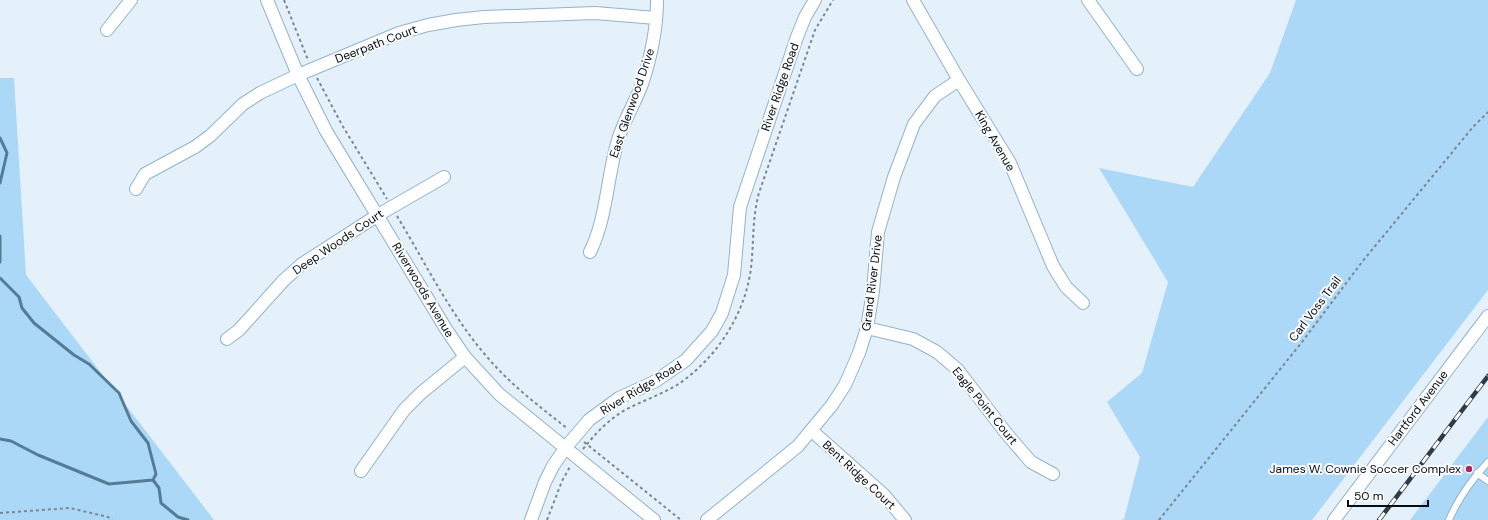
<svg xmlns="http://www.w3.org/2000/svg" width="1488" height="520" viewBox="0 0 1488 520" font-family="'DM Sans',sans-serif">
  <rect width="100%" height="100%" fill="#e4f1fa"/>
  <path fill="#aad8f6" d="M1296 0H1488V290L1312 520H1121L1124 519 1140 457 1107 402 1142 373 1168 282 1099 168 1193 187 1270 73Z
    M0 78H14L26 275 214 520H0Z
    M1488 417V520H1410Z"/>
  <g fill="none" stroke-linecap="round" stroke-linejoin="round">
    <path stroke="#557c96" stroke-width="3" d="M0 138 7 153 0 183
      M0 236V262
      M0 278 19 297 22 308 34 323 74 355 89 364 119 393 131 421 148 443 156 474 153 480
      M0 439 11 441 38 455 109 484 153 480
      M153 480 159 488 161 503 178 517 188 520"/>
    <g stroke="#93b3c9" stroke-width="8">
      <path id="service" d="M1477 473 1488 481
        M1449 520C1458 499 1472 479 1488 462"/>
    </g>
    <g stroke="#93b3c9" stroke-width="14">
      <path id="minor" d="M267 0 298 75 326 131 446 329 465 357 499 394 654 520
        M913 0 959 80 1010 163 1053 266 1066 287 1083 303
        M1088 0 1137 69
        M107 30 131 0
        M136 189 145 174 195 147 210 136 243 104 260 93 298 75 399 33 428 25 456 20 484 17 595 13 656 18
        M590 252C607 218 607 176 618 140 624 120 635 103 642 84 651 57 657 28 657 0
        M867 328 913 339 937 352 957 369 1006 433 1031 462 1053 474
        M227 339 239 330 284 280 302 264 378 215 444 177
        M812 431 884 495 905 520
        M361 471 404 410 421 393 465 357
        M531 520 545 482 553 466 566 447 589 420 619 398 654 382 686 360 712 331 722 313 734 275 740 207 797 37 805 17 815 0
        M707 520 798 446 832 405 845 385 859 353 867 328 873 291 878 232 894 177 914 124 935 96 959 80
        M1334 520 1488 316"/>
    </g>
    <path stroke="#7c8790" stroke-width="2" stroke-dasharray="3 3" stroke-linecap="butt" d="M284 0 308 60
      M317 78 342 125 387 199
      M397 216C426 264 451 316 488 358 511 385 540 407 568 429
      M584 442 681 520
      M583 449C595 434 608 420 625 410 642 401 660 395 677 385 716 359 745 315 751 268 754 242 752 218 759 193L815 30 833 0
      M0 513 70 508 108 517 112 520
      M547 520 562 481 571 465
      M1159 520 1302 342 1362 262 1473 127 1488 112"/>
    <use href="#service" stroke="#fff" stroke-width="6"/>
    <use href="#minor" stroke="#fff" stroke-width="12"/>
    <g stroke="#313b44" stroke-width="4.5">
      <path id="rail" d="M1379 520 1488 376"/>
    </g>
    <use href="#rail" stroke="#fcfcfc" stroke-width="3" stroke-dasharray="9" stroke-linecap="butt"/>
  </g>
  <circle fill="#b32459" stroke="#fcfcfc" stroke-width="1.5" cx="1469" cy="469" r="4"/>
  <g text-anchor="middle" dominant-baseline="central" stroke-width="4" stroke-linejoin="round" paint-order="stroke">
    <g font-size="12" fill="#040e16" stroke="#fcfcfc">
      <text transform="translate(376 44) rotate(-21)">Deerpath Court</text>
      <text transform="translate(780 87) rotate(-71)">River Ridge Road</text>
      <text transform="translate(632 103) rotate(-71)">East Glenwood Drive</text>
      <text transform="translate(995 141) rotate(60)">King Avenue</text>
      <text transform="translate(338 242) rotate(-34)">Deep Woods Court</text>
      <text transform="translate(872 283) rotate(-83)">Grand River Drive</text>
      <text transform="translate(423 290) rotate(59)">Riverwoods Avenue</text>
      <text transform="translate(1315 309) rotate(-53)">Carl Voss Trail</text>
      <text transform="translate(641 388) rotate(-31)">River Ridge Road</text>
      <text transform="translate(985 406) rotate(51)">Eagle Point Court</text>
      <text transform="translate(1418 408) rotate(-53)">Hartford Avenue</text>
      <text transform="translate(859 475) rotate(43)">Bent Ridge Court</text>
    </g>
    <g font-size="12" fill="#040e16" stroke="#fcfcfc" text-anchor="end">
      <text x="1461" y="469">James W. Cownie Soccer Complex</text>
    </g>
  </g>
  <path d="M1348 500v6h80v-6" fill="none" stroke="#040e16" stroke-width="2"/>
  <text x="1354" y="500" font-size="12" fill="#040e16" stroke="#fcfcfc" stroke-width="3" paint-order="stroke">50 m</text>
</svg>
